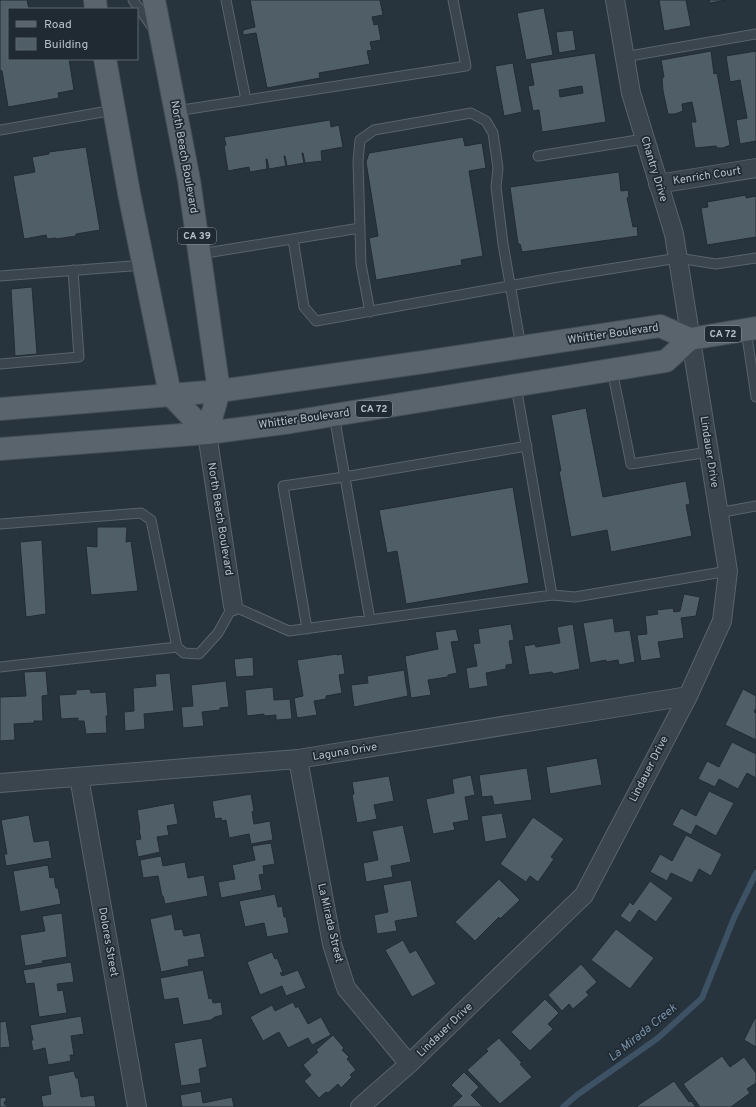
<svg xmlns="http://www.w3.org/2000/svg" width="756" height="1107" viewBox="0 0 756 1107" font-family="Overpass,sans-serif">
  <rect width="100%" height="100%" fill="#27333d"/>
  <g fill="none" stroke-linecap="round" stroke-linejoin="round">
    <path stroke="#3e5265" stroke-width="6" d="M563 1107 577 1095 658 1038 702 998 734 918 756 873"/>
  </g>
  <path fill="#505e68" stroke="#222c35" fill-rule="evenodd" d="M0 0H27L29 9H9V59H69L74 90 58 93 59 98 8 107 2 71 0 70Z
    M250 0H380L383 15 372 17 374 25 378 24 381 40 370 42 372 50 367 51 370 64 319 73 320 78 267 88 256 33 243 35V30L255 27Z
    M659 0H686L691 26 664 31Z
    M709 0H726L710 3Z
    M544 8 553 55 526 60 517 13Z
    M573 30 576 50 559 53 556 32Z
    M711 51 714 74 717 73 730 145 723 148H717L716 146 695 148 691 122H696L692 102 682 104 683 111 675 114H668L663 91 662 78 664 77 661 60Z
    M756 51V141L740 144 736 120 747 118 740 80 730 82 726 56Z
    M595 53 606 122 542 132 539 110 533 111 528 86 534 85 530 63ZM582 86 583 93 560 97 559 90Z
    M513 63 522 112 504 116 495 66Z
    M330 120 331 127 339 125 343 147 321 151 322 161 305 163 303 153H302L304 163 287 166 285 156H284L286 166 269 169 267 159H266L267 169 250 172 249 167 228 171 224 146 226 145 224 137Z
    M463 137 465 146 482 143 486 168 469 171 483 256 461 260 462 265 376 280 369 238 378 236 366 162 369 153Z
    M86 147 100 230 76 234V236L56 239V238L47 239 46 235 24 239 13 176 35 172 32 157 49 154V152Z
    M619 172 621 191 628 190 629 197 627 198 633 227 637 226 638 236 522 252 520 244H518L510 187Z
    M746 195V198L756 196V237L707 245 701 208 708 207 707 202Z
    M32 287 37 354 15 356 11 289Z
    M586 408 603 497 686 481 690 504 686 505 692 536 611 552 607 530 571 537 559 471H561L551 415Z
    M513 487 529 583 406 604 397 551 387 553 379 510Z
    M97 527H127L126 542 131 541 138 591 91 595 86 546 97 547Z
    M42 540 46 614 26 617 20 542Z
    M684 594 700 597 696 616 681 618 684 638 658 642 661 658 641 661 637 635 647 634 645 616 658 614 657 610 673 608 674 612 680 611Z
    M613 618 615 632 630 630 635 662 619 665 618 660 606 662V660L590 663 583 623Z
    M511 624 514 640 509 641 513 664 506 665V669L486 673 488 686 469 689 466 668 477 666 473 644 480 643 478 629Z
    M573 624 580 669 553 674 552 672 529 675 524 646 535 644 536 647 560 643 557 627Z
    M456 629 459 641 451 642 457 673 448 675V677L428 680 431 695 411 698 405 656 438 649 435 632Z
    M337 654V655L342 654 345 674 339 675 342 693 326 696V699L314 701 317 715 297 718 294 698 303 696 297 660Z
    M253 657 254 676 236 677 234 659Z
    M404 670 408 696 354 707 351 685 368 683 367 676Z
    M46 671 48 695 42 696 43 721H34V723L14 724 15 740 0 741V697L26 696 24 672Z
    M170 673 174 711 144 714 145 729 125 731 124 712 134 711 133 688 156 686 155 674Z
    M226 681 229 707 220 708V710L202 712 204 726 183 728 181 707 193 706 191 685Z
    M273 687 274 700 290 699 292 719 276 720V715L264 716V714L247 716 245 690Z
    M90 689 91 693 106 692 108 716H106L107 733 86 734 84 721H78V718L61 719 59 695 76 694V690Z
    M743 689 756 696V708L754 712 756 713V740L725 725Z
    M732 742 756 754V778L747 773 738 789 719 779 715 787 698 779 707 761 719 767Z
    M597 758 602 785 550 794 546 767Z
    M527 768 532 800 494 805 492 796 482 797 479 775Z
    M471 775 475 795 465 797 469 820 453 823 455 830 433 834 426 799 454 793 452 779Z
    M389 776 394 801 374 805 377 819 357 823 352 795 354 794 352 782Z
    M709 791 734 803 716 836 696 825 691 835 672 825 681 808 696 816Z
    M251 794 254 811 252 812 254 824 270 821 273 840 251 844 249 834 229 838 226 820 222 821 221 818 215 819 212 801Z
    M174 803 178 824 167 826 169 835 157 837 160 852 138 857 135 840 141 839 139 830 140 829 137 810Z
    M502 813 507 838 485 842 481 816Z
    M29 815 34 842 49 840 52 858 6 866 4 854H7L1 820Z
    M533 817 564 839 551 857 554 859 538 882 530 876 526 882 500 864Z
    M403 825 411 862 391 866 393 877 366 882 363 863 378 860 372 831Z
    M686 835 722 854 711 876 699 869 692 883 671 873 667 881 650 872 660 854 672 861Z
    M271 843 275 864 263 866 264 874 259 875 262 890 221 898 218 882 235 879 232 865 255 860 252 846Z
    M161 856 163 866 185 862 188 878 204 875 208 896 165 904 163 896H162L158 876 143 878 140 860Z
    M48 865 50 878 54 877 56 888H58L61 904 20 912 13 871Z
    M499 879 520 900 500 919 499 917 475 941 455 922Z
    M411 880 418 917 395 921 397 931 377 934 374 915 388 912 383 885Z
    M650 881 673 898 656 922 639 910 630 923 620 916 630 902 633 905Z
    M275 894 278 907 282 906 284 917H286L289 933 267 937 264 923 245 927 239 901Z
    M62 913 67 957 42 961 43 963 25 966 20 935 45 931 42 916Z
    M172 914 175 930 182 929 184 936 200 933 205 957 188 960 189 966 161 972 150 919Z
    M616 929 654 958 630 989 591 960Z
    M403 940 410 953 416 950 436 984 412 997 385 950Z
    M272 952 275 959 277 958 283 972 280 973 282 976 298 970 306 988 286 996 282 986 260 995 247 962Z
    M71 962 74 982 57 984 58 991 63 990 67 1013 39 1017 34 983 26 984 23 970Z
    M581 964 597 982 586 992 589 995 573 1009 569 1004 562 1011 548 995Z
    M203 970 209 999 212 998 213 1003 221 1002 223 1015 215 1017 211 1020 183 1025 178 998 164 1000 160 978Z
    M545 999 559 1013 548 1024 553 1029 530 1051 511 1032Z
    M293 1002 296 1008 298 1006 308 1024 321 1017 331 1035 312 1045 308 1038 288 1048 279 1032 263 1041 250 1017 272 1005 275 1011Z
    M81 1016 84 1034 71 1036 74 1055H70L71 1061 48 1065 45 1048 33 1051 31 1040H33L30 1025Z
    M756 1016V1047L744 1040Z
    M6 1021 10 1047 0 1048V1022Z
    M333 1035 344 1048 342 1050 349 1057 347 1059 356 1070 350 1075 352 1077 341 1088 338 1084 328 1093 326 1092 319 1098 304 1081 311 1075 303 1065 318 1052 316 1050Z
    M202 1038 207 1067 199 1069 201 1083 181 1086 174 1043Z
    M499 1038 522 1063 520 1064 532 1077 500 1104 467 1070 488 1051 486 1049Z
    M722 1056 730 1067 744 1057 756 1073V1083L747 1089 750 1093 731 1107H700L683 1084Z
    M74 1071 76 1078H78L81 1097 94 1095 96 1107H43L41 1096 51 1094 48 1076Z
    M464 1072 479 1087 471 1095 483 1107H451L462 1096 451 1085Z
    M674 1081 689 1102 691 1101 696 1107H638L637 1106Z
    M201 1091 203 1103 232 1097 234 1107H182L180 1095Z
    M6 1097V1101L4 1102 5 1105H7V1107H0V1098Z"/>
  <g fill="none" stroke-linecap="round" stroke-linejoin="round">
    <g stroke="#59636b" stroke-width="11">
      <path id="service" d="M133 0 153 28
        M226 0 246 100
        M624 57 756 34
        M176 111 466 66 453 0
        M0 130 114 110
        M538 156 644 139
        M293 239 304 307 316 321 553 278 678 258 716 264 756 258
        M200 254 360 228
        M0 276 144 265
        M370 312 361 264 358 161 360 140 374 130 471 113 486 121 493 133 498 168 496 187 503 244 521 347
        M746 330 756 397
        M0 364 79 357 73 270
        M612 370 631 464 709 452
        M334 415 370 620
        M718 513 756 506
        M0 524 141 513 151 520 177 647
        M552 595 575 597 728 571
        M307 629 283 486 344 477 527 446
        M0 667 177 647 184 653 199 654 218 633 233 606 289 631 552 595 516 386"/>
    </g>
    <g stroke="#59636b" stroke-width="20">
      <path id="minor" d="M658 184 756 168
        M207 433 233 606
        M298 759 332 944 346 988 409 1064
        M79 777 137 1107
        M0 783 298 759 688 696
        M360 1107 409 1064 584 895 688 696 722 621 728 571 674 234 631 93 615 0"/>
    </g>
    <g stroke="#444e57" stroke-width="24">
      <path id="primary" d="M95 0 96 9
        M154 0 189 180 219 391 207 433
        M105 59 129 193 170 394 207 433
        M690 339 756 328
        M0 409 219 391 424 362 660 326 690 339
        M0 449 207 433 291 422 666 361 690 339"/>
    </g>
    <use href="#service" stroke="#3b454e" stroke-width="9"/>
    <use href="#minor" stroke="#3b454e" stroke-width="18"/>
    <use href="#primary" stroke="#59646d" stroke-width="22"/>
  </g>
  <g text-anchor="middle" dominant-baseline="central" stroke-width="3.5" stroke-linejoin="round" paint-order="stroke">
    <g fill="#202a33" stroke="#8a939b" stroke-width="1">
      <rect x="178" y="228" width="38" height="16" rx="3"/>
      <rect x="705" y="326" width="36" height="16" rx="3"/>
      <rect x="356" y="401" width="36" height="16" rx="3"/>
    </g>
    <g font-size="10" font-weight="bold" fill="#b7c0c8">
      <text x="197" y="236">CA 39</text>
      <text x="723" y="334">CA 72</text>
      <text x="374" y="409">CA 72</text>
    </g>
    <g font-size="11" fill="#b7c0c8" stroke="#202a33">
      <text transform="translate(184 157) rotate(80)">North Beach Boulevard</text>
      <text transform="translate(654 169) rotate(73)">Chantry Drive</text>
      <text transform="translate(707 176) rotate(-9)">Kenrich Court</text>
      <text transform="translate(613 334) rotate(-8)">Whittier Boulevard</text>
      <text transform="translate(304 419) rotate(-8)">Whittier Boulevard</text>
      <text transform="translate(709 452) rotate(81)">Lindauer Drive</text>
      <text transform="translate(220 519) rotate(81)">North Beach Boulevard</text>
      <text transform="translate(345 752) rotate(-9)">Laguna Drive</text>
      <text transform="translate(649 769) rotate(-63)">Lindauer Drive</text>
      <text transform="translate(330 923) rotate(77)">La Mirada Street</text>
      <text transform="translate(108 942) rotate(80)">Dolores Street</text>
      <text transform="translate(445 1030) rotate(-44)">Lindauer Drive</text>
    </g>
    <g font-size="12" font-style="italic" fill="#7a93a9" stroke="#202a33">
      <text transform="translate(643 1033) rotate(-39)">La Mirada Creek</text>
    </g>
  </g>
  <rect x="8" y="8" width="130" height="52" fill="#202a33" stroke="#5c666f"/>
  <rect x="16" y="21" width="20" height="6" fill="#59646d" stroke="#5c666f"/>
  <text x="44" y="28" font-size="12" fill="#b7c0c8">Road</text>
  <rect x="16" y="38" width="20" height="12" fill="#505e68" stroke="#5c666f"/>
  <text x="44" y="48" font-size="12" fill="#b7c0c8">Building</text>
</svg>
